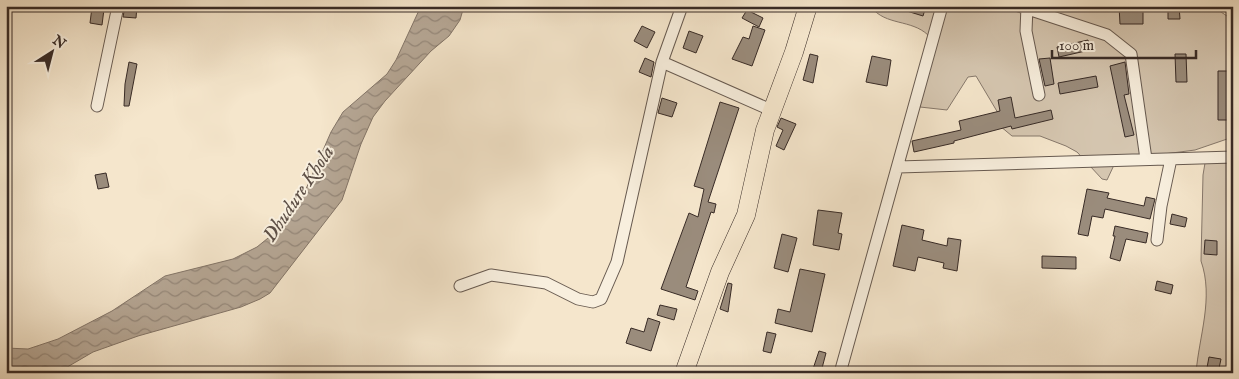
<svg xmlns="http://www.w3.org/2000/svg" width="1239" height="379" viewBox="0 0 1239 379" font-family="'IM FELL English',serif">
  <defs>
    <pattern id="water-waves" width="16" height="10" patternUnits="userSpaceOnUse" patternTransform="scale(1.25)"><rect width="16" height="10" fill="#b5a694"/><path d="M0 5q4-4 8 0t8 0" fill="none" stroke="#948779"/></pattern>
  </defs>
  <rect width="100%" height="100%" fill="#f5e6cc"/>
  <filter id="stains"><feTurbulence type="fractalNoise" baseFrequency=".004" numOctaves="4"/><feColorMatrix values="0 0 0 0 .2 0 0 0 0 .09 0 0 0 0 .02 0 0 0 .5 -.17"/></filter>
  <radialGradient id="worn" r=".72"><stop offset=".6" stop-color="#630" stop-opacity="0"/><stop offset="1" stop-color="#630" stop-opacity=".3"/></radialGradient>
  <path fill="#d5c6b0" stroke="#86786b" d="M1212 6 1230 18 1233 17V137L1195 150 1141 157 1114 165 1107 180 1102 179 1077 152 1066 146 1040 136H1012L1000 126 998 113 976 76 968 77 947 110 920 107 915 93 928 35C911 19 886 26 871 7Z
    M1205 163H1233V373H1196C1199 336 1214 298 1201 261L1203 175Z"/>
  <path fill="url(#water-waves)" stroke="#837568" d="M421 6H464L460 20 449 36 431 51 385 101 373 117 361 144 342 200 270 293 260 299 241 307 138 336 93 352 57 373H6V348L28 349 58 339 112 311 165 276 233 259 257 247 273 234 302 198 331 132 343 112 387 74 396 60Z"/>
  <path fill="#9a8c7c" stroke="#382b26" d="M125 6H137L136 18 123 17Z
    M897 6H926L923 16 897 8Z
    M1119 6H1143V24H1120Z
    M1168 6H1179L1180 19H1168Z
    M92 7 104 9 102 25 90 23Z
    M747 10 763 18 759 27 742 18Z
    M642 26 655 32 647 48 634 41Z
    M753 26 765 30 752 66 732 59 743 37 749 39Z
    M689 31 703 36 696 53 683 48Z
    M1088 40 1090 50 1059 57 1057 47Z
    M810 54 818 56 813 83 803 80Z
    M1175 54H1186L1187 82H1176Z
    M872 56 891 60 887 86 866 82Z
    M645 58 654 62 651 77 639 72Z
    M1050 58 1054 84 1045 86 1039 59Z
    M129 62 137 64 129 106H124L125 84Z
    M1125 62 1129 94 1124 95 1134 135 1125 137 1110 66Z
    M1218 71H1229L1230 120H1218Z
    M1096 76 1098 87 1060 94 1058 83Z
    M1011 97 1015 118 1051 110 1053 119 1012 129 1011 126 954 141V143L914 152 912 141 961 130 959 121 1000 111 998 100Z
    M662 98 677 103 672 117 658 113Z
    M720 102 739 108 708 202 716 204 714 213 711 212 686 287 698 291 695 300 661 289 689 213 698 217 704 189 694 186Z
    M781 118 796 124 784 150 776 146 783 130 777 127Z
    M106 173 109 187 98 189 95 175Z
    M1087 189 1109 193 1107 198 1144 206 1146 197 1155 199 1150 219 1105 209 1103 218 1092 216 1088 236 1078 234Z
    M818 210 842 213 838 233 842 234 839 250 813 245Z
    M1172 214 1187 218 1185 227 1170 224Z
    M902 225 924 230 922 240 947 246 948 238 961 240 957 271 943 268 944 263 918 257 915 271 893 266Z
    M1115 226 1148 233 1146 243 1126 239 1120 261 1110 258 1115 236H1113Z
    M782 234 797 238 788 272 774 268Z
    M1205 240 1217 241V255L1204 254Z
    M1042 256 1076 257V269L1042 268Z
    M800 269 825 274 812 332 775 323 778 309 790 312Z
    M1157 281 1173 285 1171 294 1155 290Z
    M728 283 732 284 728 312 720 309Z
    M660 305 677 309 674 320 657 315Z
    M648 318 660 322 651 351 626 343 631 328 644 332Z
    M767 332 776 334 771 353 763 351Z
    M819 351 826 353 821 372 813 369Z
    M1209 357 1221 359 1218 373H1206Z"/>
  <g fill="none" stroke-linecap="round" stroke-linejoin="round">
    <g stroke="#675a50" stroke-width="13">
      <path id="street" d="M682 6 662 62 771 110
        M1019 6 1107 35 1131 54 1146 159
        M1027 6 1026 31 1039 95
        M97 106 118 6
        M898 167 1233 157
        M1157 240 1161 206 1171 159
        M460 286 491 275 546 283 578 299 593 302 601 299 617 262 662 62
        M840 373 942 6"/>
    </g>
    <g stroke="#382b26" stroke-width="19">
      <path id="primary" d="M684 373 720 272 746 215 765 130 794 52 808 6"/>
    </g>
    <use href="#street" stroke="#f8efde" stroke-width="11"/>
    <use href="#primary" stroke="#f5e6cc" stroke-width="18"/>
  </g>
  <g text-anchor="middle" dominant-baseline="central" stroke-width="4" stroke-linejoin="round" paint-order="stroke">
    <g font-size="20" font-style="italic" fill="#5e5047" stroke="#f8efde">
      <text transform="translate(299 194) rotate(-56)">Dhudure Khola</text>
    </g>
  </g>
  <rect width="1239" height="379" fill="none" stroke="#f5e6cc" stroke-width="25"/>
  <rect x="8" y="8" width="1224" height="364" fill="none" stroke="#382b26" stroke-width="2.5"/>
  <rect x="12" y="12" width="1214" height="354" fill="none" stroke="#382b26"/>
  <g transform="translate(52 52) rotate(36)" stroke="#f8efde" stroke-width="4" paint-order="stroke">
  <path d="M0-4L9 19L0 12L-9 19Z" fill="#382b26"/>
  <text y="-8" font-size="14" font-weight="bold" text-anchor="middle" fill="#382b26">N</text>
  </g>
  <path d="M1052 50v8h144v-8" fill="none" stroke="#382b26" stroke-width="2.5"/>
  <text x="1059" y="50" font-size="15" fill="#382b26" stroke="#f8efde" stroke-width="4" paint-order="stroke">100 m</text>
  <rect width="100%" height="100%" filter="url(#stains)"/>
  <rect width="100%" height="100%" fill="url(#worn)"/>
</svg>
